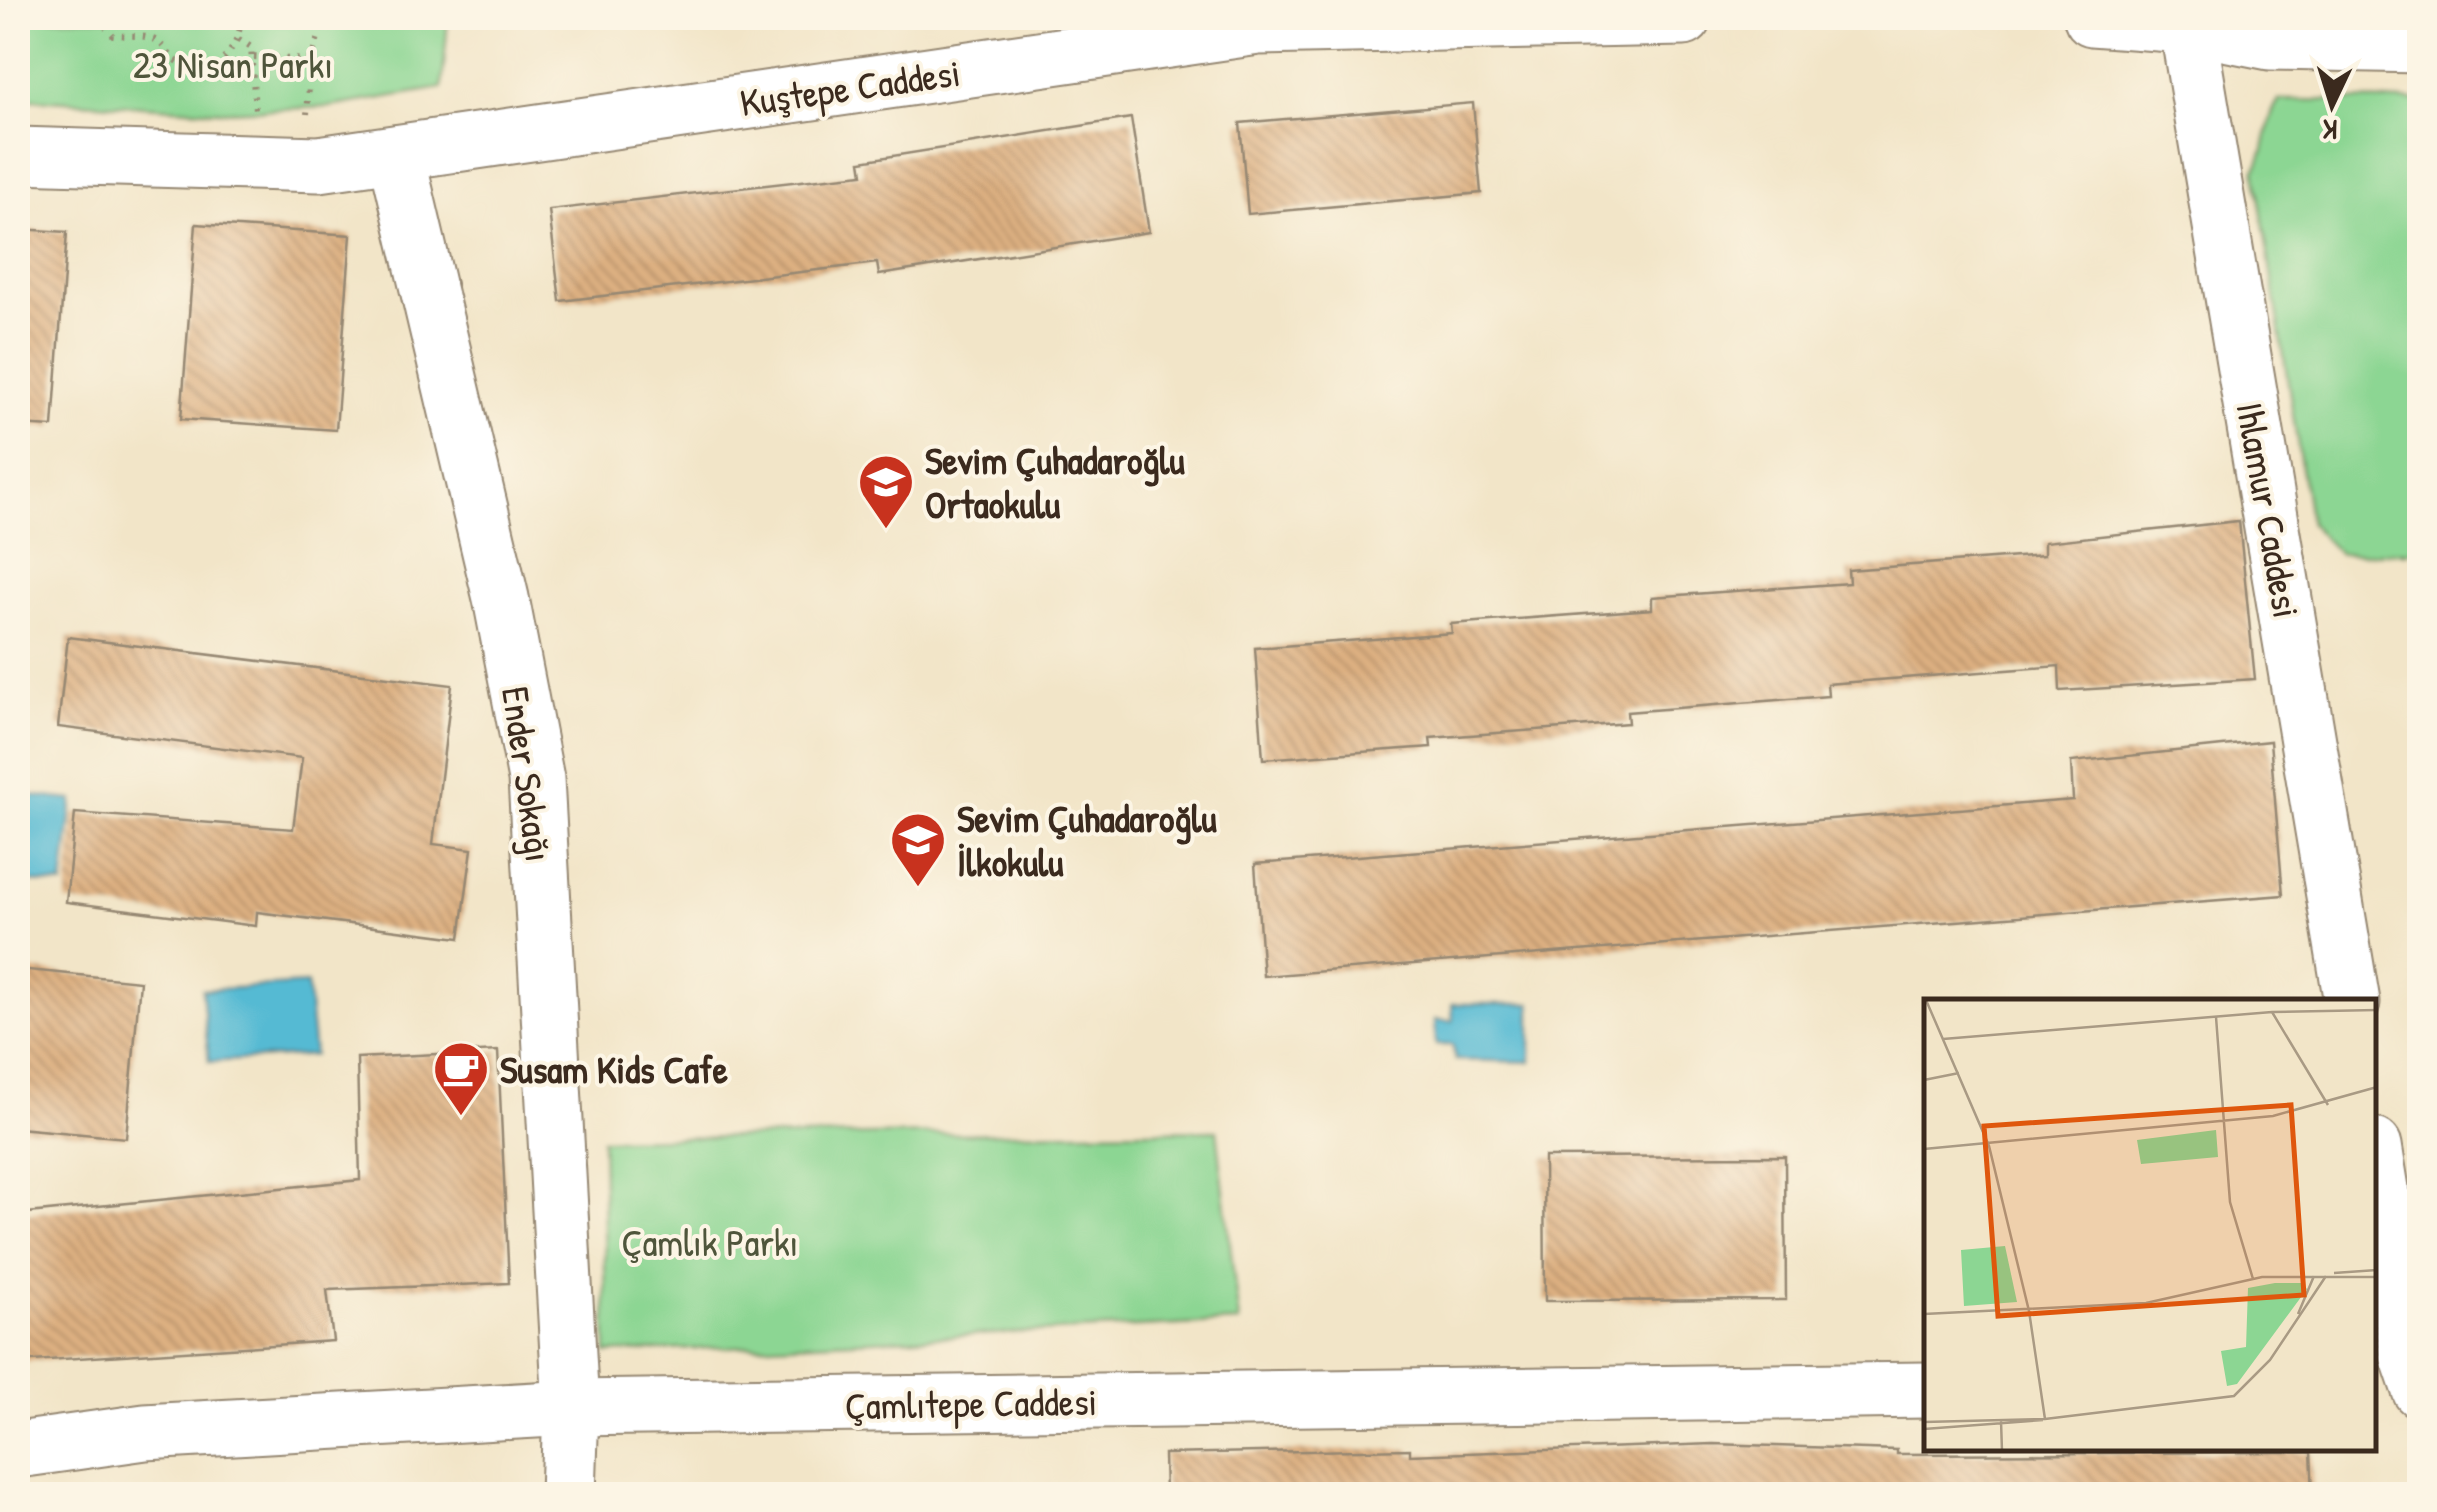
<svg xmlns="http://www.w3.org/2000/svg" width="2437" height="1512" viewBox="0 0 2437 1512" font-family="'Patrick Hand',sans-serif">
  <defs>
    <pattern id="building-back-hatch" width="6" height="6" patternUnits="userSpaceOnUse" patternTransform="scale(2.5)"><rect width="6" height="6" fill="#ddb081"/><path d="M-1 5l2 2M0 0l6 6M5-1l2 2" fill="none" stroke="#b48f69"/></pattern>
  </defs>
  <rect width="100%" height="100%" fill="#fcf5e5"/>
  <filter id="ink" filterUnits="userSpaceOnUse"><feTurbulence type="fractalNoise" baseFrequency=".01" numOctaves="2"/><feDisplacementMap in="SourceGraphic" scale="20" xChannelSelector="R" yChannelSelector="G"/><feConvolveMatrix kernelMatrix="1 2 1 2 8 2 1 2 1" color-interpolation-filters="sRGB"/></filter>
  <filter id="wash" filterUnits="userSpaceOnUse"><feTurbulence type="fractalNoise" baseFrequency=".0048" numOctaves="4" result="noise"/><feDisplacementMap in="SourceGraphic" scale="40" xChannelSelector="R" yChannelSelector="G"/><feGaussianBlur stdDeviation="2.25" result="paint"/><feColorMatrix in="noise" values="0 0 0 0 0 0 0 0 0 0 0 0 0 0 0 0 0 1.4 0 .05"/><feComposite in="paint" operator="in"/></filter>
  <g filter="url(#wash)">
    <rect width="100%" height="100%" fill="#f2e5c8"/>
    <path fill="#8cd693" stroke="#648058" stroke-width="2.5" d="M18 18H448L442 88 329 107 221 111 18 98Z
      M2279 100 2419 101V551L2339 554 2310 524 2255 170C2270 148 2264 121 2279 100Z
      M1217 1130 1239 1322 607 1353 602 1139Z"/>
    <path fill="#55bad3" stroke="#487278" stroke-width="2.5" d="M18 794 73 800 63 885 18 881Z
      M307 984 314 1055 209 1062 202 990Z
      M1452 1004H1531V1062L1455 1060 1453 1045H1436L1435 1020 1453 1021Z"/>
    <g id="blocks">
      <path fill="url(#building-back-hatch)" d="M1473 103 1481 193 1248 214 1240 123Z
        M1131 118 1149 232 879 275 877 263 560 301 549 210 863 174 861 161Z
        M196 224 351 235 336 430 181 419Z
        M18 229 67 232 53 427 18 425Z
        M2239 521 2255 679 2060 691 2059 666 1827 684 1828 696 1627 712 1628 723 1430 738 1431 747 1263 759 1255 648 1452 633 1451 624 1652 609V597L1849 583 1848 570 2044 555V542Z
        M68 637 452 685 433 844 472 849 460 938 257 912 256 926 66 902 75 813 293 829 302 758 58 727Z
        M2270 741 2283 895 1263 976 1255 864 2073 800 2071 762Z
        M18 969 140 981 126 1138 18 1128Z
        M498 1051 509 1283 327 1290 333 1341 18 1362V1214L360 1180 357 1058Z
        M1785 1156 1786 1300 1545 1301 1544 1157Z
        M1713 1444 1897 1450V1454L2311 1452 2313 1494H1165L1164 1454 1410 1449V1455Z"/>
    </g>
  </g>
  <g filter="url(#ink)">
    <use href="#blocks" fill-opacity="0" stroke="#968873" stroke-width="2.5"/>
    <g fill="none" stroke-linecap="round" stroke-linejoin="round">
      <g stroke="#968873" stroke-width="59">
        <path id="minor" d="M396 153 501 598 536 779 571 1408 568 1494"/>
      </g>
      <g stroke="#968873" stroke-width="59">
        <path id="tertiary" d="M2092 18 2185 25 2270 42 2420 45
          M2186 18 2352 1002
          M18 155 319 164 1258 27 1684 18
          M2374 1146 2408 1355 2420 1390
          M18 1450 145 1432 571 1408 1927 1390"/>
      </g>
      <path stroke="#968873" stroke-width="6" stroke-dasharray="2.5 8" stroke-linecap="butt" d="M98 18 113 35C125 37 142 34 153 39 163 43 168 55 177 61 215 85 237 50 242 18
        M239 39 251 47 255 111
        M254 57 311 60
        M307 114 311 60 324 18"/>
      <use href="#minor" stroke="#fff" stroke-width="55"/>
      <use href="#tertiary" stroke="#fff" stroke-width="55"/>
    </g>
  </g>
  <defs>
    <g id="school-pin" transform="scale(2.875)"><path d="M0 17L-7.5 6A9.5 9.5 0 1 1 7.5 6Z" fill="#c8321e" stroke="#fcf5e5"/><path d="M0-5L7-2L0 1L-7-2ZM-4 1L0 2.5L4 1V4Q0 6-4 4Z" fill="#fff"/></g>
    <g id="cafe-pin" transform="scale(2.875)"><path d="M0 17L-7.5 6A9.5 9.5 0 1 1 7.5 6Z" fill="#c8321e" stroke="#fcf5e5"/><path d="M-5.5-4.5H6V0H3Q3 3.5 0 3.5H-2.5Q-5.5 3.5-5.5 0ZM3-3.2v2h1.7v-2ZM-6 4.5H4V6H-6Z" fill="#fff"/></g>
  </defs>
  <g fill-rule="evenodd">
    <use href="#school-pin" x="886" y="482"/>
    <use href="#school-pin" x="918" y="840"/>
    <use href="#cafe-pin" x="461" y="1069"/>
  </g>
  <g text-anchor="middle" dominant-baseline="central" stroke-width="8" stroke-linejoin="round" paint-order="stroke">
    <g font-size="38" fill="#4f553b" stroke="#fcf5e5">
      <text x="233" y="64">23 Nisan Parkı</text>
      <text x="710" y="1242">Çamlık Parkı</text>
    </g>
    <g font-size="38" fill="#3b2a1e" stroke="#fcf5e5">
      <text transform="translate(850 87) rotate(-8)">Kuştepe Caddesi</text>
      <text transform="translate(2269 510) rotate(80)">Ihlamur Caddesi</text>
      <text transform="translate(528 774) rotate(82)">Ender Sokağı</text>
      <text transform="translate(971 1403) rotate(-1)">Çamlıtepe Caddesi</text>
    </g>
    <g font-size="38" font-weight="bold" fill="#3b2a1e" stroke="#fcf5e5" text-anchor="start">
      <text x="925" y="460">Sevim Çuhadaroğlu<tspan x="925" dy="44">Ortaokulu</tspan></text>
      <text x="957" y="818">Sevim Çuhadaroğlu<tspan x="957" dy="44">İlkokulu</tspan></text>
      <text x="500" y="1069">Susam Kids Cafe</text>
    </g>
  </g>
  <g transform="translate(1924 999)">
    <rect width="452" height="452" fill="#f2e5c8"/>
    <path d="M292 131 294 158 217 165 213 141ZM81 247 93 303 40 307 37 251ZM351 284H377L383 290 313 385 303 387 297 352 322 348 324 289Z" fill="#8cd693"/>
    <path fill="none" stroke="#a99a84" stroke-width="2.5" d="M2 1 65 147 105 312 121 420M348 13 404 106M292 18 306 203 329 280M19 40 348 13 453 11M0 81 35 74M0 150 349 117 453 88M410 274 453 271M0 315 222 304 338 278H453M374 315 390 277M77 422 78 452M0 423 121 420 310 397 346 361 402 277M0 430 119 421"/>
    <path fill="#df570d" fill-opacity="0.15" stroke="#df570d" stroke-width="5" d="M367 106 380 296 74 317 60 127Z"/>
    <rect width="452" height="452" fill="none" stroke="#3b2a1e" stroke-width="5"/>
  </g>
  <rect width="2437" height="1512" fill="none" stroke="#fcf5e5" stroke-width="60"/>
  <g transform="translate(2332 105) rotate(184)" stroke="#fcf5e5" stroke-width="8" paint-order="stroke">
  <path d="M0-8L18 38L0 25L-18 38Z" fill="#3b2a1e"/>
  <text y="-15" font-size="28" font-weight="bold" text-anchor="middle" fill="#3b2a1e">K</text>
  </g>
</svg>
